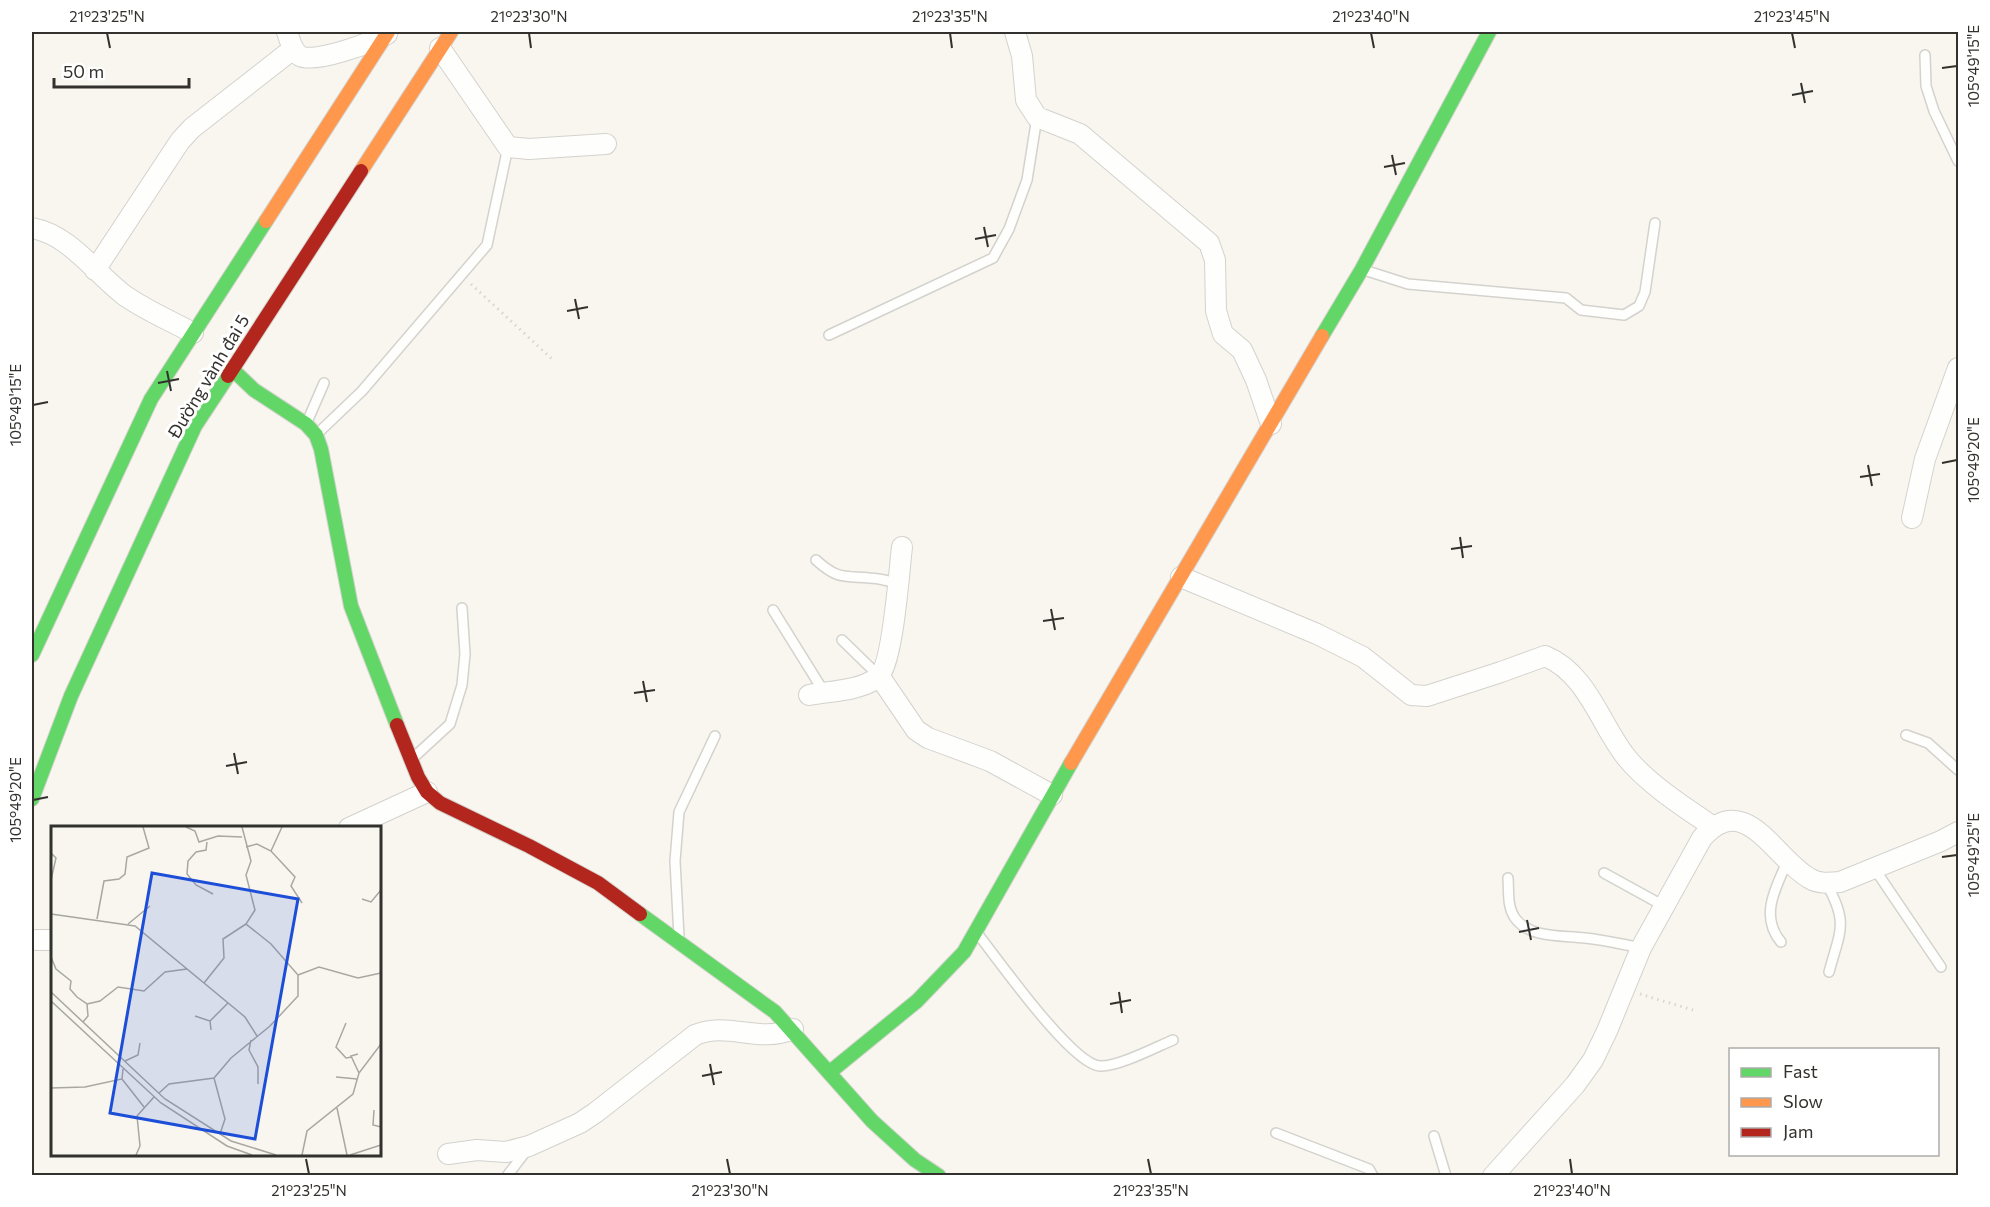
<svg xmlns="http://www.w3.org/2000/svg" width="1990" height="1207" viewBox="0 0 1990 1207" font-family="Commissioner,sans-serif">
  <rect width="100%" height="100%" fill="#f8f6ef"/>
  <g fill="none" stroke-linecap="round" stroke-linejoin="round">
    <g stroke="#d4d2cd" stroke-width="12">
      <path id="lane" d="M1925 55 1926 86 1934 111 1958 161
        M1364 270 1408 284 1566 298 1581 310 1624 315 1639 306 1645 292 1655 223
        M829 335 993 258 1009 229 1027 180 1037 117
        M307 422 324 383
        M318 433 362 391 487 245 508 147
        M816 560C837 579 842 576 869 578 878 578 888 581 897 583
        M773 610 824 692
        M842 640 879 676
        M1906 735 1928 743 1958 770
        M413 758 450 724 462 685 465 654 462 608
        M1874 868 1941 967
        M1604 873 1664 906
        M1508 878C1509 892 1507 907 1515 918 1530 939 1563 935 1585 938 1604 940 1622 944 1641 948
        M1826 883C1849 923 1840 931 1829 972
        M977 933C997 958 1072 1065 1100 1066 1118 1067 1156 1047 1173 1040
        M679 937 675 861 679 812 715 736
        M1781 942C1759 916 1776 887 1788 860
        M1276 1133 1369 1169 1373 1176
        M1434 1136 1446 1176
        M507 1176 526 1151"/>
    </g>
    <g stroke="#d4d2cd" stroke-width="22">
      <path id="street" d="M287 32C290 40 292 51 300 56 315 64 373 42 387 34
        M1015 32 1022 56 1026 100 1037 117 1080 134 1209 243 1215 260 1216 311 1223 334 1242 350 1256 380 1271 424
        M440 48 508 147 529 149 606 144
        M32 228C70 235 94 272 124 295 145 310 171 321 193 333
        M95 270 180 141 192 128 293 49
        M1912 518 1925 459 1958 368
        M1181 577 1317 634 1363 657 1411 695 1427 696 1501 672 1545 656C1587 673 1600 724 1626 757 1648 784 1684 807 1712 826
        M880 677 916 730 928 738 990 761 1052 795
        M809 695C830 691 859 691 877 678 893 667 899 571 902 547
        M349 828 427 792
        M32 940H52
        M448 1154 477 1150 506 1152 529 1146 580 1123 595 1113 695 1035C729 1021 757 1044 793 1029
        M1493 1176 1575 1085 1593 1060 1607 1031 1641 948 1702 838C1745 789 1774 858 1809 878 1818 884 1829 883 1840 882L1941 841 1958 832"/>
    </g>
    <g stroke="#d4d2cd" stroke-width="16">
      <path id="fast" d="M1322 336 1362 269 1489 32
        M232 369 254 390 306 424 316 435 321 449 351 606 397 725
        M32 655 151 399 266 221
        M32 799 71 696 195 426 228 376
        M640 914 775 1012 872 1121 915 1160 939 1176
        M830 1072 917 1001 964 952 1071 763"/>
    </g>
    <g stroke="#d4d2cd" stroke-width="16">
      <path id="slow" d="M361 171 451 32
        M266 221 388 32
        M1071 763 1322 336"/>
    </g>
    <g stroke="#d4d2cd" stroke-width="16">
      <path id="jam" d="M228 376 361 171
        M397 725 418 777 427 792 440 803 529 846 598 883 640 914"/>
    </g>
    <path stroke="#d8d6d4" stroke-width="3" stroke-dasharray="1.5 4.5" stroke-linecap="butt" d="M471 284 553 360
      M1640 994 1693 1010"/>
    <use href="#lane" stroke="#fefefd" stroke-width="9"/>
    <use href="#street" stroke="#fefefd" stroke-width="20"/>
    <use href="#fast" stroke="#63d668" stroke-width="14"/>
    <use href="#slow" stroke="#ff974d" stroke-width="14"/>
    <use href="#jam" stroke="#b3261e" stroke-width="14"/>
  </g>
  <path fill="none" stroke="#33312d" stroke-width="2" d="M107 33 110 48M529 33 531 48M950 33 952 48M1371 33 1374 48M1792 33 1795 48M1942 68 1957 66M1801 83 1805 103M1792 95 1813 91M1392 155 1396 175M1384 167 1405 163M984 227 988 247M975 239 996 235M575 299 579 319M567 311 588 307M167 371 171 391M158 383 179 379M33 405 48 402M1942 463 1957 460M1868 465 1872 486M1860 477 1880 474M1460 537 1463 558M1451 549 1472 546M1051 609 1055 630M1043 621 1064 618M643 681 647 702M634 693 655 690M234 753 238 774M226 766 247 762M33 800 48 797M1942 857 1957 855M1527 920 1531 940M1519 932 1539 928M1119 992 1122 1013M1110 1004 1131 1000M710 1064 714 1085M702 1076 722 1072M306 1159 309 1174M727 1159 730 1174M1148 1159 1151 1174M1570 1159 1572 1174"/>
  <g text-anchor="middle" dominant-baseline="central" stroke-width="6" stroke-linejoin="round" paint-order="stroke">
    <g font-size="18" fill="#33312d" stroke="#fff">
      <text transform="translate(208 376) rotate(-59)">Đường vành đai 5</text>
    </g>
  </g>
  <g transform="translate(51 826)">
    <rect width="330" height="330" fill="#f8f6ef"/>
    <path fill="none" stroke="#a9a7a1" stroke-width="1.5" d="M135 1 144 5 148 16 167 10 191 11M156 16 155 24 145 26 137 35 136 48 145 59 162 68M195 21 206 18 220 25 244 51 240 60 251 77M220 25 231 1M0 27 5 32 0 54M311 73 320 76 330 64M0 88 84 100 194 191 206 210M46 93 53 55 68 53 74 48 76 31 98 22 92 1M77 98 99 80M0 131 5 143 20 155 19 163 26 171 36 178 37 190 32 196M247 149 268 141 307 152 330 147M153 157 173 132 172 113 195 98M0 166 114 273 180 315 225 329M0 175 110 277 176 320 201 329M36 178 49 175 67 161 93 165 114 146 136 143M144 190 159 195 160 204M159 195 177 177M295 197 285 221 295 232 301 231M200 214 198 224 207 241V258M307 228 300 230 308 247M74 235 87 229 89 217M285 251 306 253M163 252 174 293 169 308M71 253 93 281M0 262 34 261 71 253 72 243M108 267 118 258 163 252 180 232 219 200 247 170V149L220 118 195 98 204 84 195 49 200 35 191 1M286 282 296 329M323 284 322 299 330 301M85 329 89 320 86 290 103 271M251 329 256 305 302 268 308 247 330 218M299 329 330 319"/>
    <path fill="#1d4ed8" fill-opacity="0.15" stroke="#1d4ed8" stroke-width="3" d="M101 47 247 73 204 313 59 287Z"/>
    <rect width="330" height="330" fill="none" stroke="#33312d" stroke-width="3"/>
  </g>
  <rect width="1990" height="1207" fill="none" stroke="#ffffff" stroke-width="66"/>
  <rect x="1729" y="1048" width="210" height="108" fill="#ffffff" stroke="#adadab" stroke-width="1.5"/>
  <rect x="1741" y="1068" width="30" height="9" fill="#63d668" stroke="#adadab" stroke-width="1.5"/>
  <text x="1783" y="1078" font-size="18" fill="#33312d">Fast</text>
  <rect x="1741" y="1098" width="30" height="9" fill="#ff974d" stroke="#adadab" stroke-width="1.5"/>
  <text x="1783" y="1108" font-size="18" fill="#33312d">Slow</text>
  <rect x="1741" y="1128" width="30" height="9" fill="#b3261e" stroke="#adadab" stroke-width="1.5"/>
  <text x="1783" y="1138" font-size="18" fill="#33312d">Jam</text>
  <path d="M54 78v9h135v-9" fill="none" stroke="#33312d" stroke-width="3"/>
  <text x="63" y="78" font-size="18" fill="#33312d" stroke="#ffffff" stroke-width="4.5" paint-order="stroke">50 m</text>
  <rect x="33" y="33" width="1924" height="1141" fill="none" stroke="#33312d" stroke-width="2"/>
  <g font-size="15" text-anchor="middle" fill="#33312d">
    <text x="107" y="22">21°23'25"N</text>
    <text x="529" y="22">21°23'30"N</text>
    <text x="950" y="22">21°23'35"N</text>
    <text x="1371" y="22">21°23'40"N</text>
    <text x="1792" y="22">21°23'45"N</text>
    <text transform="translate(1974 66) rotate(-90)" y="5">105°49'15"E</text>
    <text transform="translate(16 405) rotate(-90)" y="5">105°49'15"E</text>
    <text transform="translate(1974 460) rotate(-90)" y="5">105°49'20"E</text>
    <text transform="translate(16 800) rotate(-90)" y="5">105°49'20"E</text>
    <text transform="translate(1974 855) rotate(-90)" y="5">105°49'25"E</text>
    <text x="309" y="1196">21°23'25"N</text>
    <text x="730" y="1196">21°23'30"N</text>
    <text x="1151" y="1196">21°23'35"N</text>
    <text x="1572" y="1196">21°23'40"N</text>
  </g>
</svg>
